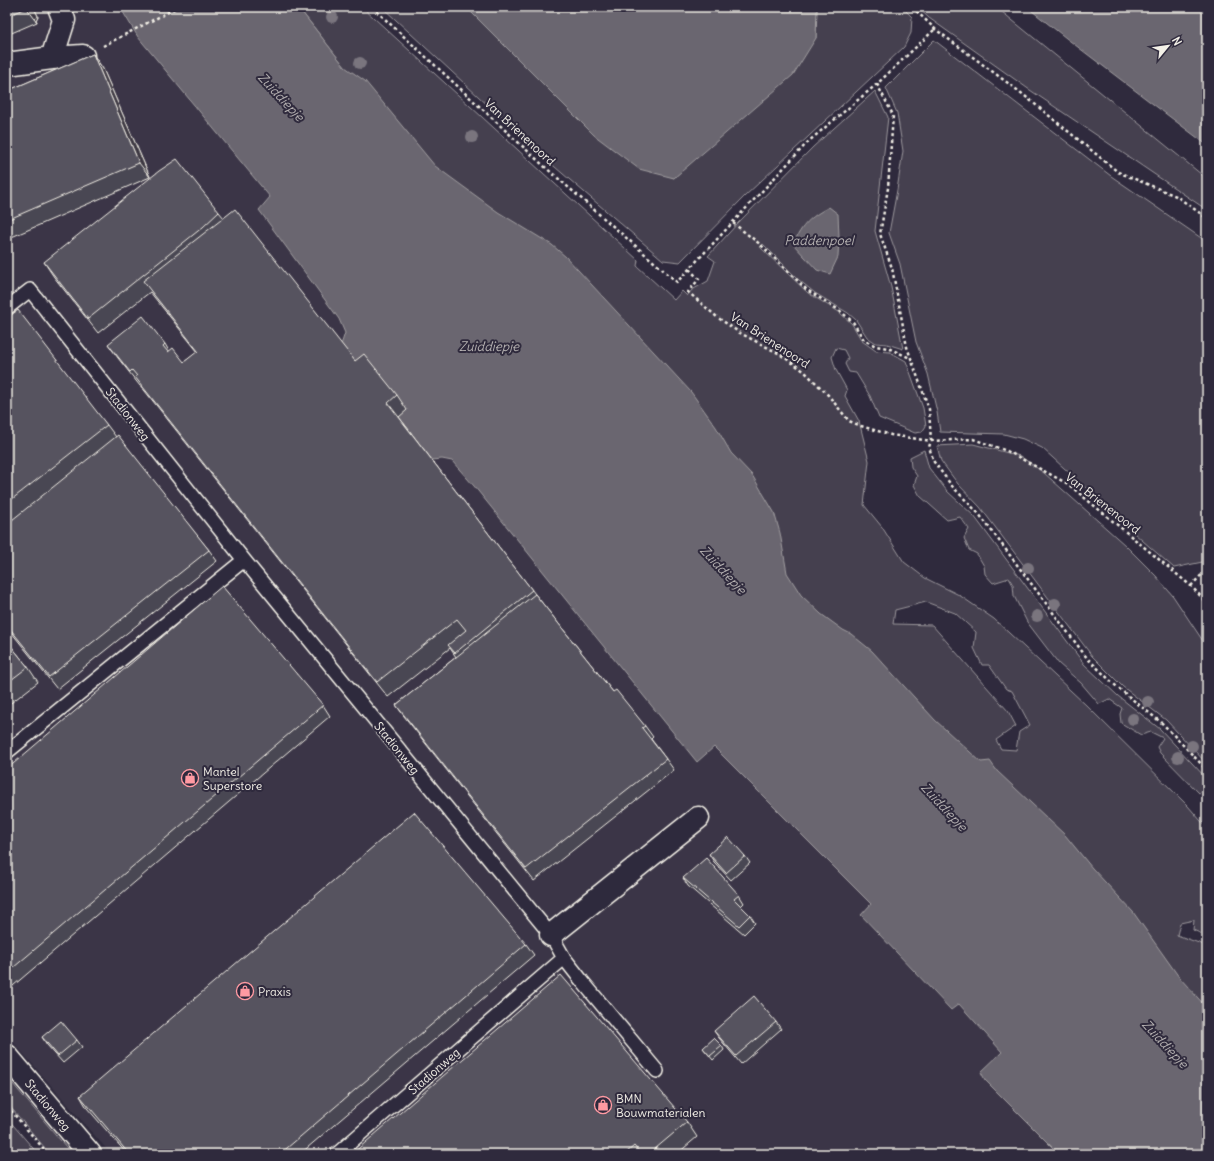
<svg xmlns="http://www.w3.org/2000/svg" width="1214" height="1161" viewBox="0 0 1214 1161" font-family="Delius,sans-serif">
  <rect width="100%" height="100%" fill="#2f2a3d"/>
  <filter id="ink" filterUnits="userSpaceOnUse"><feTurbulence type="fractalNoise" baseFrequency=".025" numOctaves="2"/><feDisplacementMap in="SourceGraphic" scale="8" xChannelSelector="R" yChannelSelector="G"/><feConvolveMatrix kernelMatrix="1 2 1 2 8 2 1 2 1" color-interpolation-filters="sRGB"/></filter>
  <g filter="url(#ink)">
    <path fill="#3b3647" d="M7 7H175L1159 1154H111L7 1035Z"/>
    <path fill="#454050" stroke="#9c989c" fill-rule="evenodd" d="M298 7H362L638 260 637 266 674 300 682 291 687 296 692 290 708 281 715 261 708 256 738 223 813 147 875 91 888 117 875 231 891 287 903 349 887 344 876 343 867 337 856 320 848 313 815 293 799 280 763 244 760 247 808 293 839 312 852 324 862 341 876 351 890 352 906 361 923 408 926 426 922 432 915 433 879 418 870 396 856 373 849 372 845 364 848 358 844 350 836 348 832 357 836 370 847 390 845 396 859 421 869 461 864 505 882 527 904 562 925 578 959 595 994 619 1086 705 1188 806 1207 828V936L1193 930 1194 920 1180 923 1177 935 1207 946V1030L799 597 481 248 345 67ZM926 602 955 613 976 632 974 648 982 665H989L1006 689 1012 691 1030 725 1019 732 1016 750 1001 749 996 740 1016 726 1008 711 932 625 893 624 895 610Z
      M382 7H466L594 135 674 178 816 38 817 7H902L912 17 911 33 904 47 745 196 680 262 663 260 548 161Z
      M917 7H996L1207 179V210L1027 88 929 18Z
      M934 40 1111 176 1207 242V561L1174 568 1127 527 1108 508 1042 448 1023 439 1004 434 940 432 937 412 928 374 916 342 900 264 889 233 897 190 903 151 897 113 886 88Z
      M973 444 1020 456 1044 473 1125 545 1156 576 1173 596 1207 647V764L1166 720 1123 687 1092 656 980 507 958 484 941 461 937 446Z
      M924 450 929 468 947 491 974 516 1084 664 1118 696 1160 729 1207 779V792L1205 790 1199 793 1160 753 1157 747 1163 738 1151 732 1141 735 1121 723 1120 714 1122 708 1109 699 1099 704 1081 683 1059 664 1027 622 1014 596 1013 585 1009 578 993 583 985 574 984 566 977 554 969 550 964 538 969 529 960 517 947 520 920 496 914 485 917 476 911 467 910 457Z
      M7 1077 72 1154H50L7 1103Z
      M7 1118 38 1154H7Z"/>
    <path fill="#6a6670" stroke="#a19ea0" d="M120 7H298L345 67 365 81 435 166 498 212 552 245 566 257 691 392 716 427 731 453 752 475 774 512 780 533 787 573 801 595 821 614 843 630 851 634 872 651 935 720 981 762 990 761 997 771 1065 835 1092 868 1133 912 1179 977 1207 1008V1154H1059L985 1080 981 1072 1002 1052 959 1004 951 1010 861 915 871 904 714 747 697 762 474 486 452 461 442 459 431 460 340 348 345 333 339 319 259 210 270 197 138 37Z
      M466 7H817L816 38 793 75 674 178 639 169 594 135Z
      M1027 7H1207V145L1066 38Z
      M829 207 838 214 839 236 838 257 830 274 817 270 793 244C803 224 809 218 829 207Z"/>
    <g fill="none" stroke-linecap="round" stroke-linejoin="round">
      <g stroke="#f4f1e8" stroke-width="16">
        <path id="lane" d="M7 308 30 290 244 560 551 935 564 958 337 1154
          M7 752 244 560
          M564 958 582 981 657 1071"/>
      </g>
      <g stroke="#f4f1e8" stroke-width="25">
        <path id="street" d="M52 58 64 20 59 7
          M7 64 52 58 83 56
          M551 935 698 818
          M7 1056 90 1154"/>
      </g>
      <path stroke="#f4f1e8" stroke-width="2.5" stroke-dasharray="3 3" stroke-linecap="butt" d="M372 7 545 167 677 282 809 141 877 84 935 29
        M912 7 935 29 1020 92 1118 172 1176 196 1207 218
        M103 46 178 7
        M877 84 893 115 888 188 880 234 892 268 907 347 929 409 931 441 929 447 934 462 952 486 979 514 1087 658 1117 687 1163 724 1207 770
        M733 223 761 245 807 290 839 310 853 322 864 340 876 346 888 348 910 358
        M689 269 699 279 688 292 717 317 740 333 778 353 804 371 828 395 849 421 861 426 891 435 931 441 973 439 1007 451 1068 484 1191 586 1207 603
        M1191 586 1207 569
        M7 1106 48 1154"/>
      <use href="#lane" stroke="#2f2a3d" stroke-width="13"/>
      <use href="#street" stroke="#2f2a3d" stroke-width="22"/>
    </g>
    <g fill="#7a757e">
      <circle cx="332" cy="17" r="6"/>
      <circle cx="360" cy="63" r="6"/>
      <circle cx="472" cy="137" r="6"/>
      <circle cx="1028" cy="568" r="6"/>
      <circle cx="1055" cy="604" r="6"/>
      <circle cx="1037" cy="616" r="6"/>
      <circle cx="1148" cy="702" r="6"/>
      <circle cx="1133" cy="719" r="6"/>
      <circle cx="1192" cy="746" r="6"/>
      <circle cx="1178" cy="757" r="6"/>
    </g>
    <path fill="#4a4752" stroke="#f4f1e8" d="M7 7 34 8 38 16 36 20 37 22 7 35Z
      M93 54 103 69 150 177 7 239V91Z
      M219 212 224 218 355 361 397 395 407 410 399 417 535 594 613 692 645 726 653 737 651 739 666 759 674 770 534 881 404 716 396 705 456 657 450 648 388 697 141 386H140L118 358 108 344H165L169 351 184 362 198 352 150 292 98 333 54 277 44 262Z
      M7 318 107 425 116 437 209 550 217 561 57 689 7 627Z
      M7 641 28 667 38 682 7 706Z
      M323 705 330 716 7 991V769Z
      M709 854 745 856 750 863 731 880 714 862Z
      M683 878 739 895 744 903 741 906 750 915 755 923 744 934 688 886Z
      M526 944 534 955 300 1154H127L87 1108 80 1096Z
      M776 1022 781 1029 741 1064 719 1038 714 1031Z
      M42 1037 77 1040 82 1047 63 1063 47 1045Z
      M722 1046 724 1050 713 1060 703 1048Z
      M687 1122 697 1137 677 1154H352Z"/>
    <path fill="#3c3942" stroke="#f4f1e8" d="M26 7H34V8L38 16 36 20 37 22Z
      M93 54 103 69 150 177 139 163Z"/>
    <path fill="#56525f" stroke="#f4f1e8" d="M7 7H26L27 8 7 16Z
      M93 54 139 163 7 220V91Z
      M177 159 219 212 203 227 88 319 44 262 159 171Z
      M235 209 355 361 364 354 397 395 388 403 532 590 455 653 448 645 466 630 457 619 377 682 135 377 137 376 132 370 130 372 108 344 143 316 165 344 163 346 168 352 173 348 184 362 198 351 143 281Z
      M18 310 107 425 7 503V318Z
      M118 435 209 550 49 677 7 625V524Z
      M222 586 323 705 7 973V769Z
      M535 594 613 692 616 690 645 726 642 728 666 759 526 869 396 705Z
      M7 641 28 667 7 683Z
      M414 812 526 944 280 1154H129L80 1096Z
      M728 837 745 856 726 873 709 854Z
      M706 858 739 895 734 899 750 915 739 926 683 878Z
      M561 975 687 1122 649 1154H641L634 1146 625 1154H352Z
      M754 996 776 1022 736 1056 714 1031Z
      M61 1021 77 1040 58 1056 42 1037Z
      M714 1038 722 1046 710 1056 703 1048Z"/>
  </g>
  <defs>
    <g id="shop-ring" transform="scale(0.9)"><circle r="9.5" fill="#2f2a3d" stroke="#ff9aa2" stroke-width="1.5"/><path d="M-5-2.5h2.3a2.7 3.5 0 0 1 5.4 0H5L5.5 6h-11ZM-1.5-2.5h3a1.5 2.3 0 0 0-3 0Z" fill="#ff9aa2"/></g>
  </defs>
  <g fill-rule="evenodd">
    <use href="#shop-ring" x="190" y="778"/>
    <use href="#shop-ring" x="245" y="991"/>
    <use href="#shop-ring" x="603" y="1105"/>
  </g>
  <g text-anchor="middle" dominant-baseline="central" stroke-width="4" stroke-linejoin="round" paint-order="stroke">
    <g font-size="12" fill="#f4f1e8" stroke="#2f2a3d">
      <text transform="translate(520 132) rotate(43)">Van Brienenoord</text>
      <text transform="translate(770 340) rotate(33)">Van Brienenoord</text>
      <text transform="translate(128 414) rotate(52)">Stadionweg</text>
      <text transform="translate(1103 503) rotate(38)">Van Brienenoord</text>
      <text transform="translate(397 748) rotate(51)">Stadionweg</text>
      <text transform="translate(434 1071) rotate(-41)">Stadionweg</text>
      <text transform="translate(48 1105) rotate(50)">Stadionweg</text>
    </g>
    <g font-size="12" fill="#f4f1e8" stroke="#2f2a3d" text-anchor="start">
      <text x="203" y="771">Mantel<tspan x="203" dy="14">Superstore</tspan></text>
      <text x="258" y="991">Praxis</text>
      <text x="616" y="1098">BMN<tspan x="616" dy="14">Bouwmaterialen</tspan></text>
    </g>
    <g font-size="13" font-style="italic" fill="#b6b2b2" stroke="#2f2a3d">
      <text transform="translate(281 97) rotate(47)">Zuiddiepje</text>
      <text x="819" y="240">Paddenpoel</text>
      <text x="489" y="346">Zuiddiepje</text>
      <text transform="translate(723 570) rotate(47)">Zuiddiepje</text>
      <text transform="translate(944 807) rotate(47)">Zuiddiepje</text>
      <text transform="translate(1165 1044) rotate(47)">Zuiddiepje</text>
    </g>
  </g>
  <rect width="1214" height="1161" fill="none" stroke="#2f2a3d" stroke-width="24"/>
  <rect x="12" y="12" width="1190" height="1137" fill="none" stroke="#f4f1e8" stroke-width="1.5" filter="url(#ink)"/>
  <g transform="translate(1168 46) rotate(61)" stroke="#2f2a3d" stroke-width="3" paint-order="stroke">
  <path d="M0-3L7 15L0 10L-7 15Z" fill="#f4f1e8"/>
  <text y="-6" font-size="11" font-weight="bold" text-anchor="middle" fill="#f4f1e8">N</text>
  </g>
</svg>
